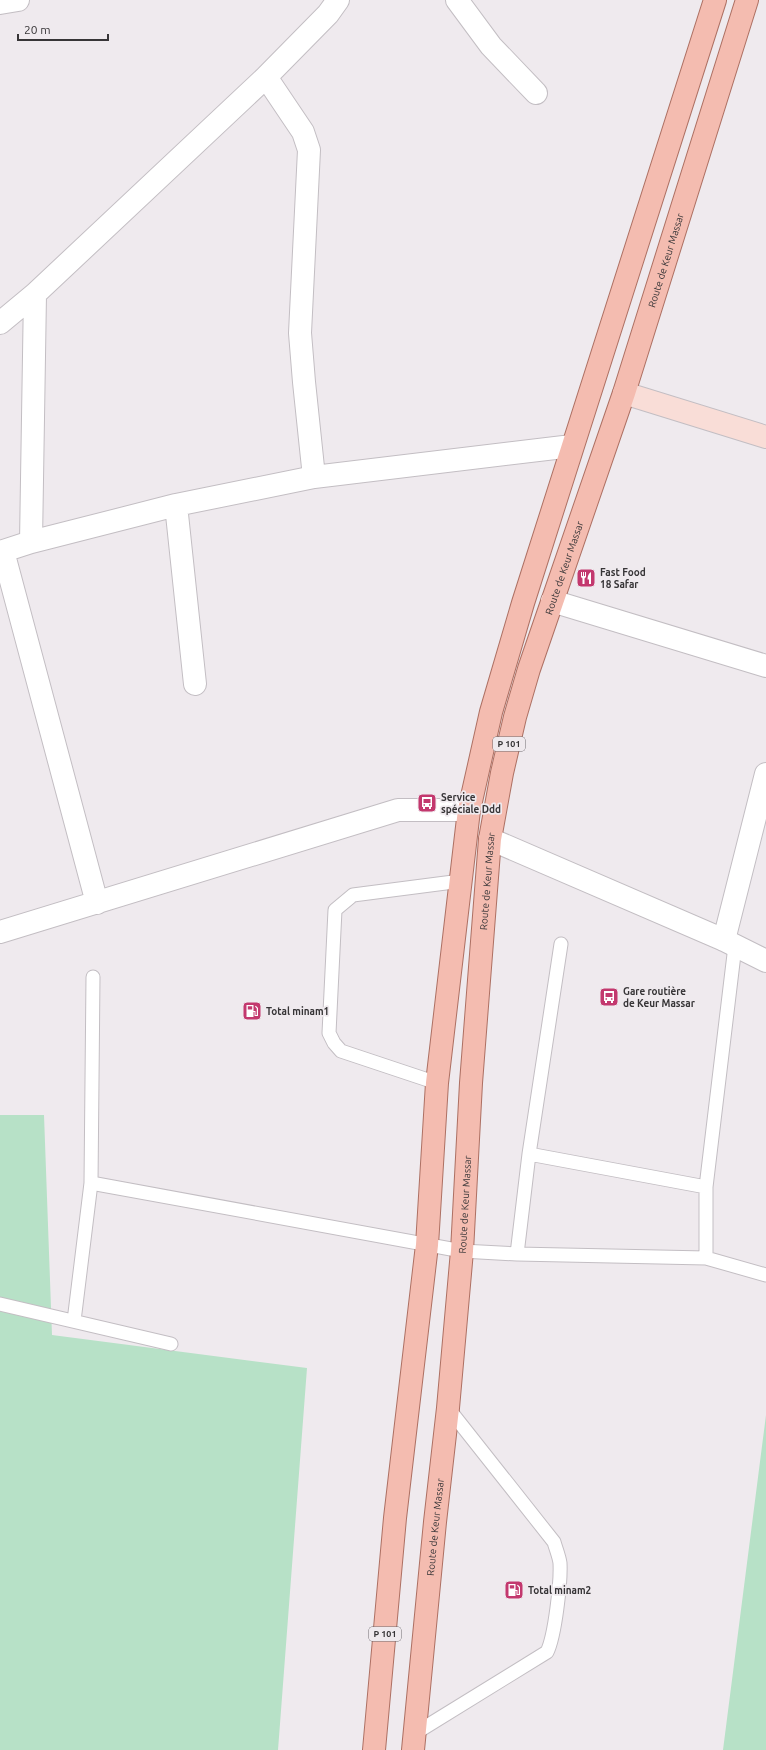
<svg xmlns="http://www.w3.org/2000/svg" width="766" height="1750" viewBox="0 0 766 1750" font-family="Ubuntu,sans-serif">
  <rect width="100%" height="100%" fill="#efeaee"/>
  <path fill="#b7e1c7" d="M0 1115H44L52 1335 307 1368 278 1750H0Z
    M766 1415V1750H723Z"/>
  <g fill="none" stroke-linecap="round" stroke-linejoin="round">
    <g stroke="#c3bec3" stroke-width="15">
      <path id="lane" d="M93 977 91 1183 462 1251 517 1254 706 1258 766 1275
        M437 1083 341 1051 334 1043 329 1033 335 910 353 895 461 881
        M529 1154 706 1187
        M517 1254 529 1154 561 944
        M706 1258V1187L735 946
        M0 1304 171 1344
        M74 1321 91 1183
        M414 1734 547 1652C555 1636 561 1582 560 1563 559 1556 556 1549 554 1542L448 1408"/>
    </g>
    <g stroke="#c3bec3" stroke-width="24">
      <path id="street" d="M457 0 491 46 536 93
        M0 3 18 0
        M266 77 303 132 309 150 300 333 304 382 314 477
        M0 323 35 294 266 77 328 14 338 0
        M176 505 195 684
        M31 542 35 294
        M3 551 97 903
        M0 552 31 542 176 505 314 477 572 446
        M552 601 766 666
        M490 839 724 940 766 961
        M0 932 398 810H469
        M724 940 766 774"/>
    </g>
    <g stroke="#c3bec3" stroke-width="24">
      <path id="secondary" d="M624 393 766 437"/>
    </g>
    <g stroke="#ad7063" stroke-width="24">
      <g id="primary">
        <path d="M374 1750 395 1518 427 1245 437 1083 469 810 491 712 523 603 715 0"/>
        <path id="s1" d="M413 1750 435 1522 448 1408 462 1251 471 1083 490 839 502 773 515 717 529 669 624 393 747 0"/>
      </g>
    </g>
    <use href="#lane" stroke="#fff" stroke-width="13"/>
    <use href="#street" stroke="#fff" stroke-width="22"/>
    <use href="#secondary" stroke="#f9ddd7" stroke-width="22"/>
    <use href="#primary" stroke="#f4bcb0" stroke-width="22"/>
  </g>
  <defs>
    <g id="restaurant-square" transform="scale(1)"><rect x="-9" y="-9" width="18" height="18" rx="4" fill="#c3386e" stroke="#efeaee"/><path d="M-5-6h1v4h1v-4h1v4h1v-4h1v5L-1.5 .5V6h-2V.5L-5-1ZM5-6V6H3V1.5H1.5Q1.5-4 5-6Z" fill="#fff"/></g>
    <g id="bus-square" transform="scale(1)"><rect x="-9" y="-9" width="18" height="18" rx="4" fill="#c3386e" stroke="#efeaee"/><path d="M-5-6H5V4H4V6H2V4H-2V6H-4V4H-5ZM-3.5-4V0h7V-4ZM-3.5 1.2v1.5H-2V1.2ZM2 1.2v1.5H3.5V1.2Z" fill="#fff"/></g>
    <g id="fuel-square" transform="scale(1)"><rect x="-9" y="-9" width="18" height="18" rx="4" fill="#c3386e" stroke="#efeaee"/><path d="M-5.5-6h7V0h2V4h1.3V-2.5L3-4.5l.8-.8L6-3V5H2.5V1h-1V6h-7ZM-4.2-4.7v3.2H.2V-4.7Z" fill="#fff"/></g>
  </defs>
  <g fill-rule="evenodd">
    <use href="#restaurant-square" x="586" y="578"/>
    <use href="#bus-square" x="427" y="803"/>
    <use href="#bus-square" x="609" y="997"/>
    <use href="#fuel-square" x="252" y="1011"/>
    <use href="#fuel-square" x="514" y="1590"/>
  </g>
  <g text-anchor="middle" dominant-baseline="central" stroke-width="3.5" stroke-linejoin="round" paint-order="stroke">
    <g fill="#efeaee" stroke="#6e6b6e" stroke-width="1">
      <rect x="493" y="737" width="32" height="14" rx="3"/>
      <rect x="369" y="1627" width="32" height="14" rx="3"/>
    </g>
    <g font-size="9" font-weight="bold" fill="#373537">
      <text x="509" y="744">P 101</text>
      <text x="385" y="1634">P 101</text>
    </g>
    <g font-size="10" fill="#373537" stroke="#efeaee">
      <text stroke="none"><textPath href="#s1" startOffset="1520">Route de Keur Massar</textPath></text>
      <text stroke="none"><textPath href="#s1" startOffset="1196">Route de Keur Massar</textPath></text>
      <text stroke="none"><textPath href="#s1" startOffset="872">Route de Keur Massar</textPath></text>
      <text stroke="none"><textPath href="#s1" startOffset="548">Route de Keur Massar</textPath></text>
      <text stroke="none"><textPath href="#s1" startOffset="224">Route de Keur Massar</textPath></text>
    </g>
    <g font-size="10" font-weight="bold" fill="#373537" stroke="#efeaee" text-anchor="start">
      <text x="600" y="572">Fast Food<tspan x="600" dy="12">18 Safar</tspan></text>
      <text x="441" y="797">Service<tspan x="441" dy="12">spéciale Ddd</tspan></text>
      <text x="623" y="991">Gare routière<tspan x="623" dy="12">de Keur Massar</tspan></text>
      <text x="266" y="1011">Total minam1</text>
      <text x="528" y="1590">Total minam2</text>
    </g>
  </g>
  <path d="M18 34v6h90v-6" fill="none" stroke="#373537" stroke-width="2"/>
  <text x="24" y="34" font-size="12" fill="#373537" stroke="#efeaee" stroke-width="3" paint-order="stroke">20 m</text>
</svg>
